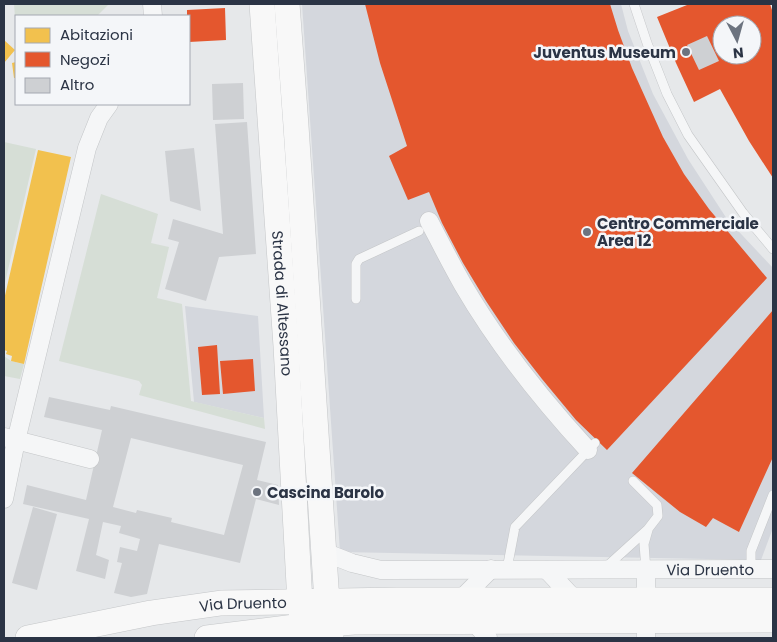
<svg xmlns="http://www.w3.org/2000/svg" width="777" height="642" viewBox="0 0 777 642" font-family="Poppins,sans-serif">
  <rect width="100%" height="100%" fill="#e6e8ea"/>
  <path fill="#d4d7dd" d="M302 4H621L628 31 653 94 688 159 727 219 773 268V528L761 560 340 552Z
    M185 306 258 316 264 418 194 402Z"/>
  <path fill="#d6ded6" d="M14 4H109L97 16H16V31Z
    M4 142 36 149 4 287Z
    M101 194 158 214 151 243 169 247 157 298 182 304 191 401 264 418 265 429 139 395 142 385 139 381 59 361Z
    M4 356 11 361 24 364 20 379 4 376Z"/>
  <path fill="#f2c14e" d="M4 40 15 50 4 63Z
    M16 62V78H14L12 63Z
    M38 150 71 157 24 364 11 361 12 356 6 354 7 351 4 350V300Z"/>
  <path fill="#e4572e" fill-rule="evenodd" d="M365 4H610L618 30 632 68 663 137 684 174 709 209 767 278 607 450 576 420 542 379 514 343 486 301 463 263 442 223 429 192 408 200 389 156 407 146 380 63Z
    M686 4H770L773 13V178L749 141 720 89 694 102 676 63 657 17 687 5ZM722 25H752V55H722Z
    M225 8 226 40 189 42V16H187V10Z
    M773 310V457L739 532 713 518 706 527 680 512 632 473Z
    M217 345 220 394 202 395 198 347Z
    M253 359 255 391 223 394 220 361Z"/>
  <path fill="#ced0d3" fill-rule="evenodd" d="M707 36 719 61 699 70 687 45Z
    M243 83 244 119 213 120 212 84Z
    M247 122 256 254 219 257 206 301 165 289 179 242 168 239 173 219 223 234 215 124Z
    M194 148 201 211 170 201 165 151Z
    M49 397 110 410 111 406 266 442 257 480 278 485 279 505 256 499 240 563 159 544 147 594 131 597 114 593 122 563 117 562 120 547 137 551 140 539 119 533 121 526 103 522 96 555 109 560 105 579 76 571 89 519 23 504 27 485 86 500 102 430 44 417ZM131 438 243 465 224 535 171 522 172 518 137 510 136 513 113 507Z
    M33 507 57 514 37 590 12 583Z"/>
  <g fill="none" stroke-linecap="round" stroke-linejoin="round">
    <g stroke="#c4c6c8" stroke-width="10">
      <path id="lane" d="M634 4 647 43 667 94 688 135 743 213 773 249
        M356 299V264L359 259 419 231
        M605 568 648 529 658 516 657 505 633 481
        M507 569 515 527 595 443
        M751 569V551L773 495
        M646 570 644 544 648 530"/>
    </g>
    <g stroke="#c4c6c8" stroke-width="19">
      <g id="street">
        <path d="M152 4 153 16"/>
        <path d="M429 221C440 242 451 264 463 285 498 345 541 399 588 450"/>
        <path d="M4 437 90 459"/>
        <path d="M4 499 16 441 87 148 99 118 109 104"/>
        <path id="s1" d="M324 552 352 563 381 570 773 569"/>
        <path d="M547 570 575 600"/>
        <path d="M646 570V638"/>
        <path d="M460 600 491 569"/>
        <path d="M474 622 488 638"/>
      </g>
    </g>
    <g stroke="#c4c6c8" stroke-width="26">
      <g id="secondary">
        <path id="s2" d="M262 4 286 346 300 603 305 638"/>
        <path d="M287 4 296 126 327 602 331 638"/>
        <path id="s3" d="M28 638 151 613 221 603 398 600H773"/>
        <path d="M207 638 303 626 354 622 773 620"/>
      </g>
    </g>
    <use href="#lane" stroke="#f5f6f7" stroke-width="9"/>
    <use href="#street" stroke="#f5f6f7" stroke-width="18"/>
    <use href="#secondary" stroke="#f8f8f8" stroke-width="25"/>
  </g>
  <g fill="#6c737f" stroke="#f4f6f9" stroke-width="2">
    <circle cx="686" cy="52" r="5"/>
    <circle cx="587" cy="232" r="5"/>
    <circle cx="257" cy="492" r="5"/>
  </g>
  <g text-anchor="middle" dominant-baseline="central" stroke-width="5" stroke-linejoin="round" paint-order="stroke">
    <g font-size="15" font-weight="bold" fill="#2b3445" stroke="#f4f6f9" text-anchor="start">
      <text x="676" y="52" text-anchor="end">Juventus Museum</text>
      <text x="597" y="223">Centro Commerciale<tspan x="597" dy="17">Area 12</tspan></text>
      <text x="267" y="492">Cascina Barolo</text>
    </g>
    <g font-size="15" fill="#2b3445" stroke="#f4f6f9">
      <text stroke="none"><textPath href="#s2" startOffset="300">Strada di Altessano</textPath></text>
      <text stroke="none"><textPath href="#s1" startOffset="389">Via Druento</textPath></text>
      <text stroke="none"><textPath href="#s3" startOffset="218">Via Druento</textPath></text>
    </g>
  </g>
  <rect width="777" height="642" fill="none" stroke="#2b3445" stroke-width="10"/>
  <rect x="15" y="15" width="175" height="90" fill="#f4f6f9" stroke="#a4a8b1"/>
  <rect x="25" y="28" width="25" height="15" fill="#f2c14e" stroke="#a4a8b1"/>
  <text x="60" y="40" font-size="15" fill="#2b3445">Abitazioni</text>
  <rect x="25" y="52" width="25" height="15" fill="#e4572e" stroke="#a4a8b1"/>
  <text x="60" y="65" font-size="15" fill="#2b3445">Negozi</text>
  <rect x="25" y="78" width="25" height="15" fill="#ced0d3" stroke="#a4a8b1"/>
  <text x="60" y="90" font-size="15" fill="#2b3445">Altro</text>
  <g transform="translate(737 40) rotate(174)"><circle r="24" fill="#f4f6f9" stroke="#a4a8b1"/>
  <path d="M0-4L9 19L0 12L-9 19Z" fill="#6c737f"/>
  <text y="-8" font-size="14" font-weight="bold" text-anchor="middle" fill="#2b3445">N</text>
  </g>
</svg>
